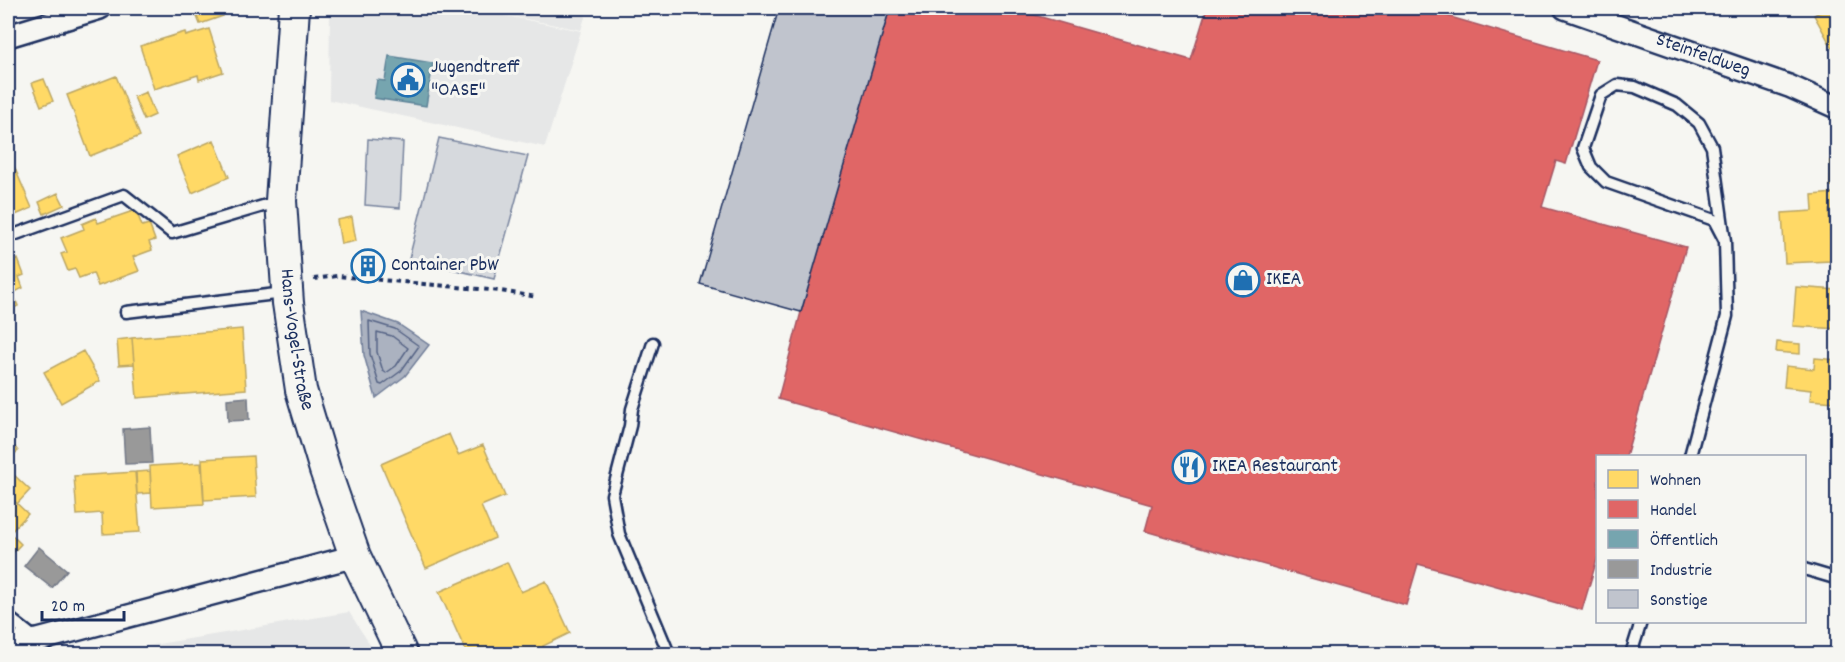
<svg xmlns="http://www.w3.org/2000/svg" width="1845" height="662" viewBox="0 0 1845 662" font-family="Dekko,sans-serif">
  <rect width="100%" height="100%" fill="#f6f6f2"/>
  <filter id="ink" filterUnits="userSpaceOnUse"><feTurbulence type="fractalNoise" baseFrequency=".0167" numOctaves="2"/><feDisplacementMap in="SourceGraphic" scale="12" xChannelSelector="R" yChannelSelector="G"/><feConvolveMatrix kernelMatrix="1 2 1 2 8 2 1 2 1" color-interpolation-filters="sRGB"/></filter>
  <g filter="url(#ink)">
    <path fill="#e6e7e7" d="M330 8H466L581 31 545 147 329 100Z
      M471 8H588L581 30Z
      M349 612 376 654H99Z"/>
    <path fill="#d6d9dd" stroke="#78849e" stroke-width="1.5" d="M439 138 528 156 494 279 409 259Z
      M368 139 403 142 400 208 365 205Z"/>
    <path fill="#abb2c0" stroke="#717e99" stroke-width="1.5" d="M361 311 398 324 429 345 405 376 376 398 364 355Z"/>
    <path fill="#ffd966" stroke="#bba664" stroke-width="1.5" d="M198 8H219L223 16 200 24 194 9Z
      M1827 8H1838V51L1835 53 1814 15Z
      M209 29 223 72 199 80 198 75 154 89 140 46 185 32 186 36Z
      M116 76 140 136 90 156 67 95Z
      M44 79 53 101 41 106 32 83Z
      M146 92 155 115 144 120 134 97Z
      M214 140 229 177 192 193 177 156Z
      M1831 152 1838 153V186H1830Z
      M13 164 32 208 8 218V167Z
      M58 193 64 205 44 214 39 202Z
      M1834 193 1835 210H1829L1832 261 1785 263 1782 213 1813 211 1812 195Z
      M136 210 142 226 149 224 155 240 149 242 152 250 133 257 139 271 98 286 93 273 79 278 75 269 68 271 61 254 67 252 61 238 84 229 82 224 96 218 98 223Z
      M352 217 356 241 341 244 337 220Z
      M8 250 12 262 18 259 24 275 19 277 23 288 13 293 18 306 8 311Z
      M356 260 381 261 380 272 356 271Z
      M1796 287 1838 290V329L1793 326Z
      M242 329 246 389 137 398 132 338Z
      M132 338 134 364 119 365 117 340Z
      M1777 342 1800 344V354L1776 352Z
      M83 351 100 381 61 403 44 372Z
      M1815 358 1838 360 1835 402 1810 400 1811 390 1784 387 1786 366 1814 369Z
      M449 434 458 455 483 445 505 496 481 506 495 538 426 568 381 464Z
      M8 438 18 451 8 459Z
      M253 456 256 497 204 500 202 459Z
      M201 463 204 504 152 507 150 466Z
      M150 471 151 493 137 494 136 472Z
      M135 472 140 532 103 534 102 513 77 515 74 476Z
      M13 474 30 490 17 504 8 495V479Z
      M8 495 28 514 10 533 21 544 8 558Z
      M507 562 521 592 546 581 570 633 543 646 547 654H467L439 592Z"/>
    <path fill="#e06666" stroke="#a55664" stroke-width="1.5" d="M890 8H1010L1191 60 1207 8H1420L1597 60 1566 164 1556 161 1542 207 1686 247 1626 456H1598V556L1582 610 1418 564 1406 605 1145 531 1152 505 778 399 801 312Z"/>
    <path fill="#76a5af" stroke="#5b8297" stroke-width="1.5" d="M389 56 433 63 426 106 374 98 377 80 385 81Z"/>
    <path fill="#999" stroke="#737987" stroke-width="1.5" d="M248 397 249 420 228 421 227 399Z
      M150 427 152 463 125 464 123 429Z
      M39 547 67 570 52 588 24 566Z"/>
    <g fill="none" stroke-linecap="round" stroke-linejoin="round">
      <path stroke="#556385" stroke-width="1.5" d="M369 321 395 329 419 346 401 371 382 385 379 384 370 354Z
        M377 332 392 336 408 348 396 366 386 373 383 371 377 352Z"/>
    </g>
    <path fill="#c0c4cd" stroke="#1b2f5e" stroke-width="1.5" d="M779 8H890L801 312 700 284Z"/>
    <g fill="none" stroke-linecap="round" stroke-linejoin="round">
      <g stroke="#1b2f5e" stroke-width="15">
        <path id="lane" d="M8 237 124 195 172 233 280 201
          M126 312 284 293
          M653 343 632 409 630 426 612 495 619 534 669 654
          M1690 456 1727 316 1725 241 1714 220 1606 182 1591 167 1583 148 1601 95 1617 85 1635 87 1677 105 1699 123 1712 147 1725 241
          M1804 569 1838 579
          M8 617 35 638
          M1631 654 1641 622"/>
      </g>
      <g stroke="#1b2f5e" stroke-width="26">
        <g id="street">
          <path id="s1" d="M1565 8 1789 86 1838 108"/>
          <path d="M8 36 100 8"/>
          <path d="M8 644 38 640 355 556"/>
        </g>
      </g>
      <g stroke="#1b2f5e" stroke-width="34">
        <g id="secondary">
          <path id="s2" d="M294 8 281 201 288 303 301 390 325 470 355 556 402 654"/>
        </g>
      </g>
      <path stroke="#1b2f5e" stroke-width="4" stroke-dasharray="4.5 4.5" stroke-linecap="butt" d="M150 8 158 9 164 8
        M314 279 337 276 501 291 537 297"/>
      <use href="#lane" stroke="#f6f6f2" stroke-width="10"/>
      <use href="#street" stroke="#f6f6f2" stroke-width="21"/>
      <use href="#secondary" stroke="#f6f6f2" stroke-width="30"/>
    </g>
  </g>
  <defs>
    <g id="civic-ring" transform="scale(1.725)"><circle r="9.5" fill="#f6f6f2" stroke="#1f6fb2" stroke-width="1.5"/><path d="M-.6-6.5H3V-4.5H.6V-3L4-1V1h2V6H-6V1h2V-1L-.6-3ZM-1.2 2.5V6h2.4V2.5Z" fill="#1f6fb2"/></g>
    <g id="building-ring" transform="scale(1.725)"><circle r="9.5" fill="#f6f6f2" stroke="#1f6fb2" stroke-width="1.5"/><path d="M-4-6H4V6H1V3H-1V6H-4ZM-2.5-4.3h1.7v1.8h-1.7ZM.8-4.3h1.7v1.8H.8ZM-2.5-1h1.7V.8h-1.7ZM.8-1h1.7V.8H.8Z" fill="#1f6fb2"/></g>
    <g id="shop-ring" transform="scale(1.725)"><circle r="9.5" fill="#f6f6f2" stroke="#1f6fb2" stroke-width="1.5"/><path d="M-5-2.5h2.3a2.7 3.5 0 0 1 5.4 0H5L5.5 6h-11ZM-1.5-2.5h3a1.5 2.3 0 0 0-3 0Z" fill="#1f6fb2"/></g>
    <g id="restaurant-ring" transform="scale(1.725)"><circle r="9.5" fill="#f6f6f2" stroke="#1f6fb2" stroke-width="1.5"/><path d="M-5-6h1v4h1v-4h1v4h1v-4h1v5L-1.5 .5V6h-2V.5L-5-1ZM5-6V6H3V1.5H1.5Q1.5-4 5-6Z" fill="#1f6fb2"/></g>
  </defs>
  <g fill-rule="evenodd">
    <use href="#civic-ring" x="408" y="80"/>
    <use href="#building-ring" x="368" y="266"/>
    <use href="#shop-ring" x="1243" y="280"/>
    <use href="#restaurant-ring" x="1189" y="467"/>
  </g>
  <g text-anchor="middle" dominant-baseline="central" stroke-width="6" stroke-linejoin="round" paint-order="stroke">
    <g font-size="20" fill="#1b2f5e" stroke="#f6f6f2">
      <text stroke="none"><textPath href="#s1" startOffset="146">Steinfeldweg</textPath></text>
      <text stroke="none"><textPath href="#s2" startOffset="333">Hans-Vogel-Straße</textPath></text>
    </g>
    <g font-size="20" fill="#1b2f5e" stroke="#f6f6f2" text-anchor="start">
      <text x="431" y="68">Jugendtreff<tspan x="431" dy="23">"OASE"</tspan></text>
      <text x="391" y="266">Container PbW</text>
      <text x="1266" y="280">IKEA</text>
      <text x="1212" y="467">IKEA Restaurant</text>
    </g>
  </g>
  <rect width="1845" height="662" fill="none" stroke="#f6f6f2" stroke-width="30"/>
  <rect x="15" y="15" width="1815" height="632" fill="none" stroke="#1b2f5e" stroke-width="2" filter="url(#ink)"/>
  <rect x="1596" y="455" width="210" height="168" fill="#f6f6f2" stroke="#9ea6b7" stroke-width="1.5"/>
  <rect x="1608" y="470" width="30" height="18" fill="#ffd966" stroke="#9ea6b7" stroke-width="1.5"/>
  <text x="1650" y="485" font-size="18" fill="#1b2f5e">Wohnen</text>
  <rect x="1608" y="500" width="30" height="18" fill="#e06666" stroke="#9ea6b7" stroke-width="1.5"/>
  <text x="1650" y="515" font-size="18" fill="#1b2f5e">Handel</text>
  <rect x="1608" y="530" width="30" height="18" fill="#76a5af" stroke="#9ea6b7" stroke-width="1.5"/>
  <text x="1650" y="545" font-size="18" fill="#1b2f5e">Öffentlich</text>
  <rect x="1608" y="560" width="30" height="18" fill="#999999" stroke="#9ea6b7" stroke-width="1.5"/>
  <text x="1650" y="575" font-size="18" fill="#1b2f5e">Industrie</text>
  <rect x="1608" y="590" width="30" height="18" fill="#c0c4cd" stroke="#9ea6b7" stroke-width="1.5"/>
  <text x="1650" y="605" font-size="18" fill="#1b2f5e">Sonstige</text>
  <path d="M42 611v9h82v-9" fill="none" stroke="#1b2f5e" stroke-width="3"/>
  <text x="51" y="611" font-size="18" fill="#1b2f5e" stroke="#f6f6f2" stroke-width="4.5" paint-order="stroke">20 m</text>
</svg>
